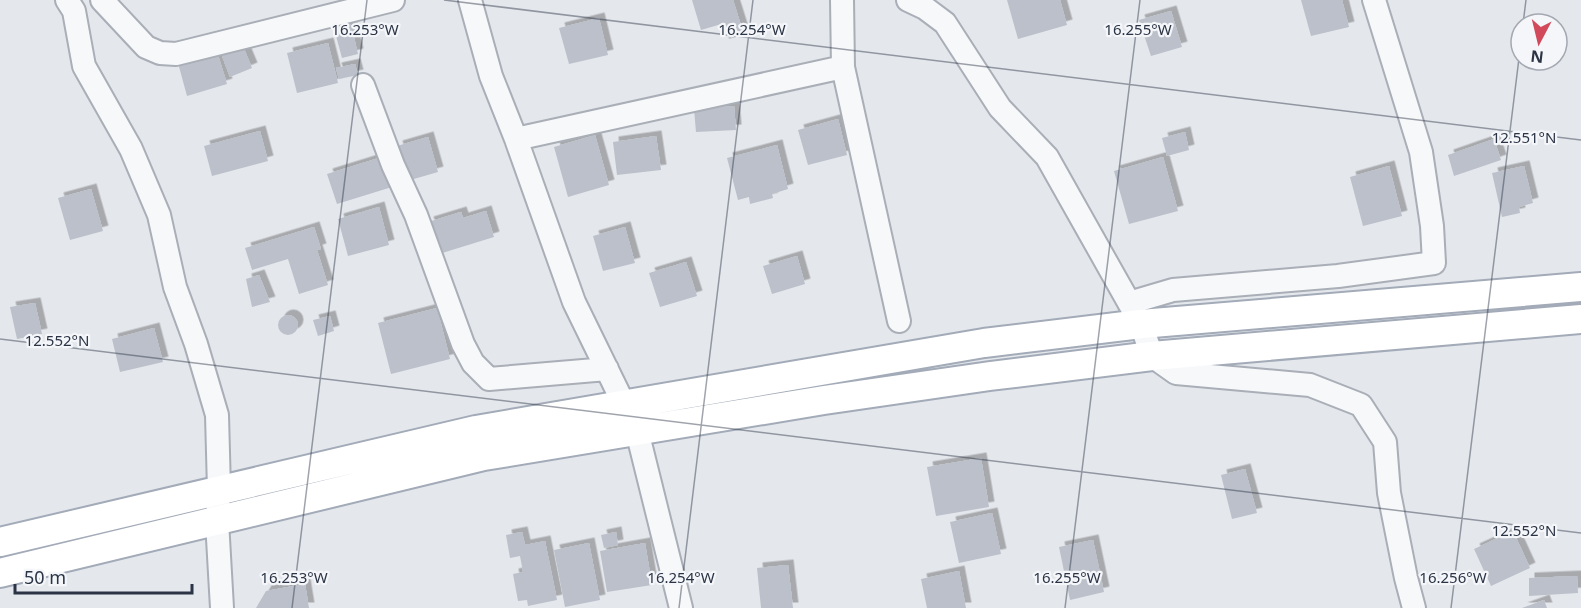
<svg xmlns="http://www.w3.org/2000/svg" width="1581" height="608" viewBox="0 0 1581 608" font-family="'Noto Sans',sans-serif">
  <defs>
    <filter id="shadow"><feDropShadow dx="5.5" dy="-5.5" stdDeviation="0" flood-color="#0004"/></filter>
  </defs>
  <rect width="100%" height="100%" fill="#e4e7ec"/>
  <path fill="#bbc0ca" filter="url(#shadow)" d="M692 0H733L744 35 729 39 725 23 701 30Z
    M1007 0H1060L1067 25 1018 39Z
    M1301 0H1342L1349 27 1311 36Z
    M1171 11 1182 47 1151 56 1139 20Z
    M349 17 358 54 342 58 332 21Z
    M599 18 608 55 569 64 559 28Z
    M328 43 338 83 297 93 287 53Z
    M242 44 252 68 230 77 221 53Z
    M217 52 227 84 187 96 178 63Z
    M355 64 358 75 339 79 336 68Z
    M734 106 736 130 696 132 694 109Z
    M838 119 847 155 808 165 798 130Z
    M260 131 268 161 212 176 204 146Z
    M1185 132 1189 150 1167 156 1162 138Z
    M595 135 609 185 568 197 554 147Z
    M656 136 661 170 617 175 613 142Z
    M428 137 438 172 407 181 397 146Z
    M1494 139 1501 160 1454 176 1448 155Z
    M777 145 788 189 772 194 773 198 750 204 749 197 738 200 727 158Z
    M382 157 392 187 337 204 327 174Z
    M1163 157 1178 211 1129 224 1114 171Z
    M1389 166 1402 216 1363 226 1350 177Z
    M1524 166 1533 203 1519 207 1520 213 1502 217 1492 173Z
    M91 189 103 231 70 240 58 198Z
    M379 207 389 245 348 256 338 219Z
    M486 211 494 237 439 254 428 222 461 212 463 218Z
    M314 227 321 249 317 250 328 285 299 294 288 259 252 270 245 248Z
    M625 227 635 263 603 271 593 236Z
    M797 256 805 284 772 294 763 266Z
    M686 262 697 296 660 307 649 273Z
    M259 275 270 302 252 307 246 279Z
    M35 303 42 334 17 339 10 307Z
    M437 308 450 359 391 374 378 323Z
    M278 325a10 10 0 1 1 20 0a10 10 0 1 1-20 0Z
    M330 316 334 331 318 336 313 320Z
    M154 328 163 362 120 372 112 339Z
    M981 458 989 507 936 516 927 467Z
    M1245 469 1257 513 1232 519 1221 475Z
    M992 513 1001 554 959 563 950 522Z
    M1513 531 1530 568 1491 586 1474 549Z
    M522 532 525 545 545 541 557 600 528 606 527 600 518 601 513 574 523 572 520 556 510 558 506 535Z
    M616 532 618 545 604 548 601 535Z
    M1093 540 1104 592 1070 600 1059 547Z
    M589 543 600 600 565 607 554 550Z
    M645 543 652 585 607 592 600 551Z
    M788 565 793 608H761L757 568Z
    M959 571 966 608H927L921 579Z
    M1577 576 1578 593 1529 596V578Z
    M305 584 309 608H256L266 591Z
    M1544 600 1547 608H1522Z"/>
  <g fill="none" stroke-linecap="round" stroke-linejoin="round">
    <g stroke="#a9aeb7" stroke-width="26">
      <path id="minor" d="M67 0 74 11 84 66 131 149 159 215 175 287 196 344 217 415 219 490 217 521 222 608
        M102 0 146 47 160 53 176 54 393 0
        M470 0 491 76 516 139 574 302 637 431 681 608
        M842 0 843 67 899 321
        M908 0 925 8 945 23 1000 108 1047 157 1141 324 1152 356 1176 373 1310 385 1361 405 1385 442 1389 493 1406 578 1414 608
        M363 85 393 165 416 215 463 344 473 363 489 379 607 369
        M516 139 843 67
        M1129 303 1173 290 1338 276 1434 263 1432 226 1421 152 1374 0"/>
    </g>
    <g stroke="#a3abb8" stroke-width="32">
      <path id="major" d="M0 542 476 430 984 343 1141 324 1581 287
        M0 573 484 456 824 400 990 376 1152 356 1581 319"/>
    </g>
    <use href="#minor" stroke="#f7f8fa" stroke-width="22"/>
    <use href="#major" stroke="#fff" stroke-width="28"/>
  </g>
  <path fill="none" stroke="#2b3445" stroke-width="1.5" stroke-opacity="0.45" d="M444 0 1581 140M1523 24 1526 0M0 339 1581 533M292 608 367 0M679 608 753 0M1065 608 1140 0M1451 608 1521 42"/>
  <g font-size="15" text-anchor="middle" fill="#2b3445" stroke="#f4f6f9" stroke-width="4.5" stroke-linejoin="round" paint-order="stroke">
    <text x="365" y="35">16.253°W</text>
    <text x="752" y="35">16.254°W</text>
    <text x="1138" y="35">16.255°W</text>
    <text x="1524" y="143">12.551°N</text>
    <text x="57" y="346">12.552°N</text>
    <text x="1524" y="536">12.552°N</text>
    <text x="294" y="583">16.253°W</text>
    <text x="681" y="583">16.254°W</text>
    <text x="1067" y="583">16.255°W</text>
    <text x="1453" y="583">16.256°W</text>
  </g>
  <g transform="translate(1539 42) rotate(187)"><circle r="28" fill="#f4f6f9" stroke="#a4a8b1" stroke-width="1.5"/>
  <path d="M0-4.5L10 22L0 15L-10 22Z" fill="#d1495b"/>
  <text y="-9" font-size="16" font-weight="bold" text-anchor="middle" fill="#2b3445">N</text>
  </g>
  <path d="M15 584v9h177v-9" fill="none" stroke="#2b3445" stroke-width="3"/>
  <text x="24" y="584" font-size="18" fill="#2b3445" stroke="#f4f6f9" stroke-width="4.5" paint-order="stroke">50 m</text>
</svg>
